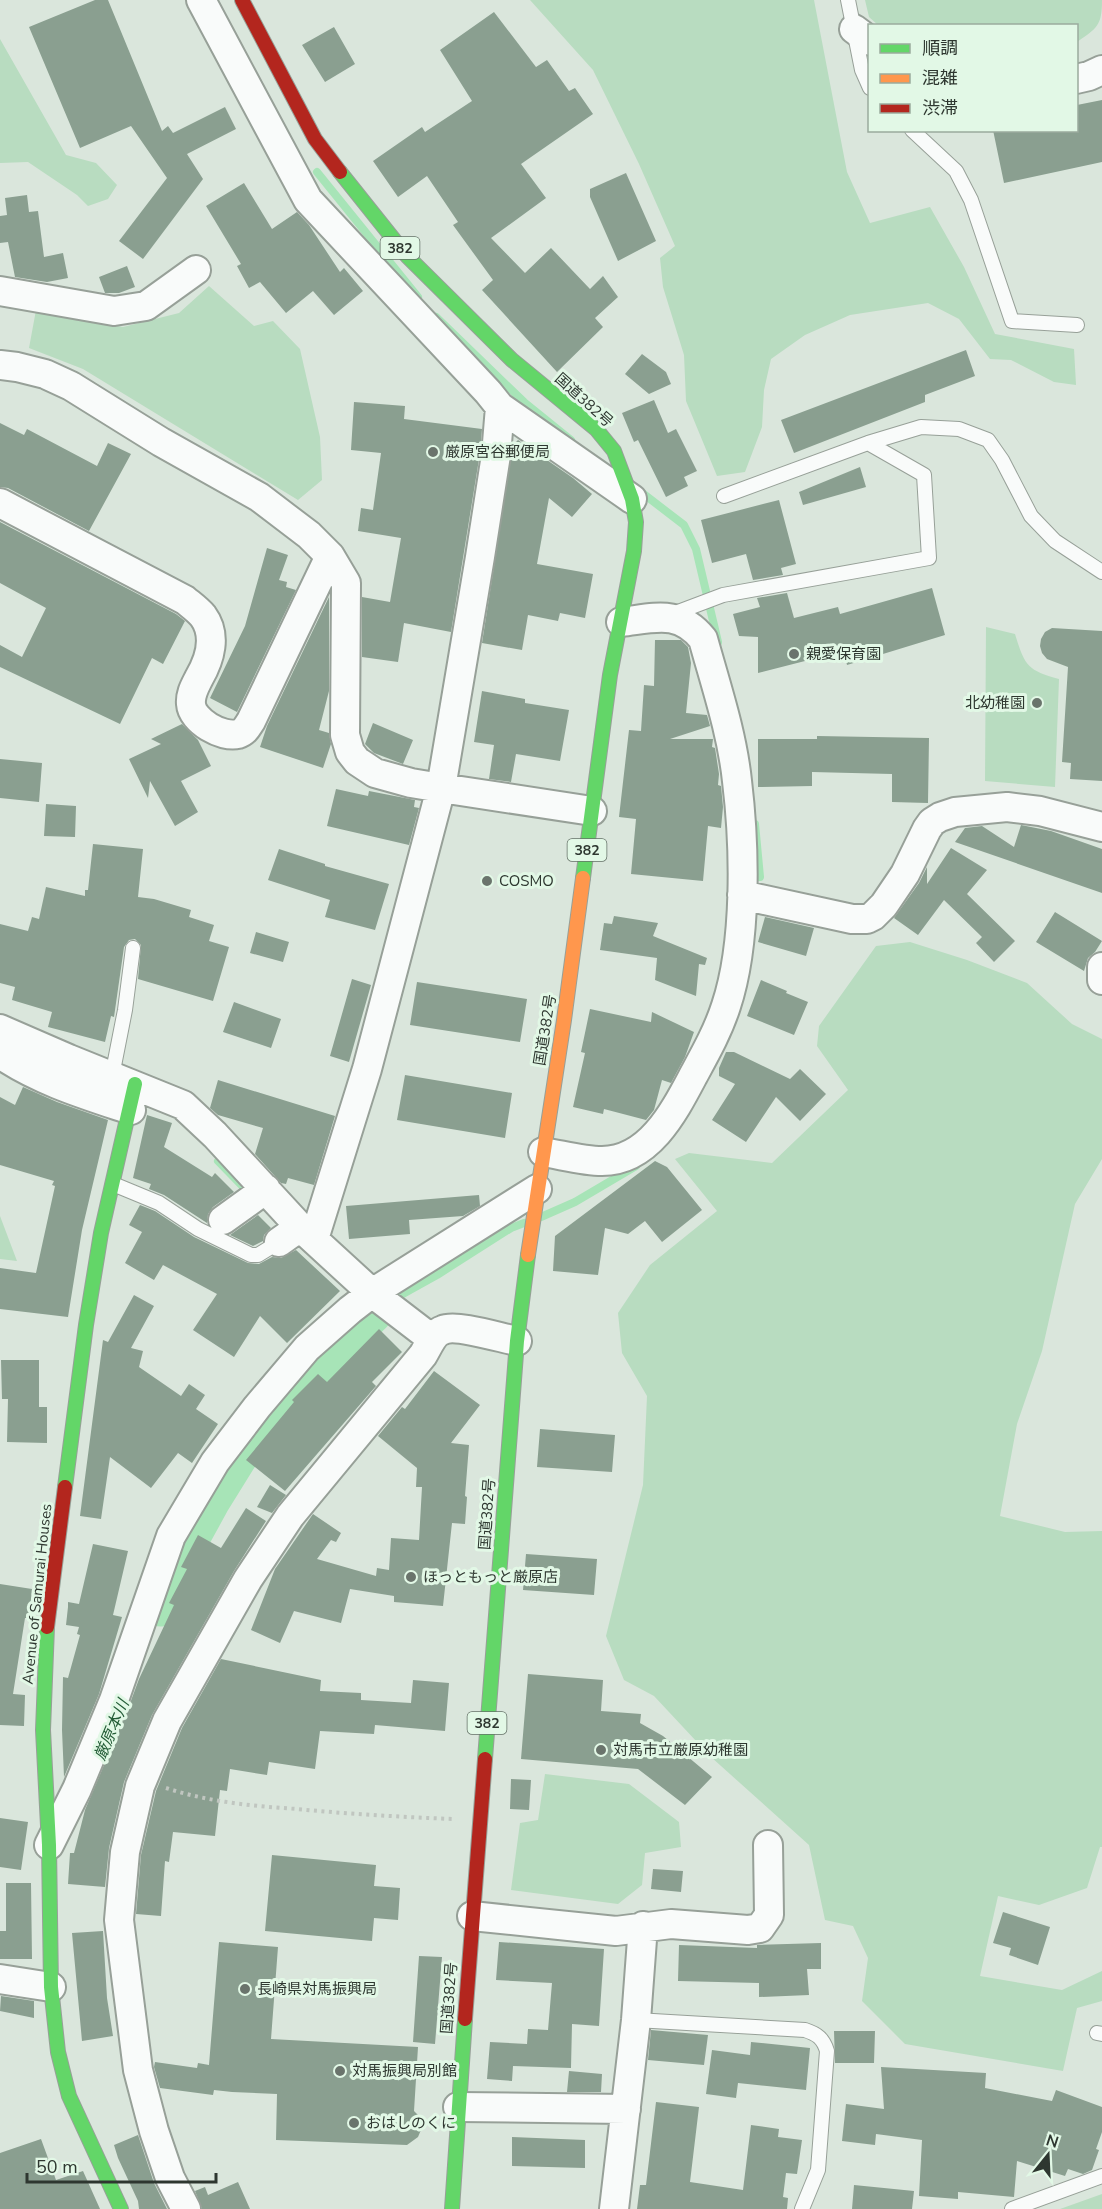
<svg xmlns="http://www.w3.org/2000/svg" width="1102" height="2209" viewBox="0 0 1102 2209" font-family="'Nunito Sans','Noto Sans JP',sans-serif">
  <rect width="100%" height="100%" fill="#dae6dc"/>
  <path fill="#b8dcc0" d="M530 0H814L847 172 870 223 930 207 964 267 995 334 1074 349 1076 385 1054 382 1011 360 990 359 959 319 928 303 850 315 805 335 771 359 764 390 762 427 745 472 717 476 686 401 684 355 663 287 660 258 675 246 639 164 593 70Z
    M865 0H1102C1102 26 1097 28 1077 42L1076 26 878 25 869 17Z
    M0 39 66 155 96 163 117 185 108 199 88 206 77 195 28 162 0 163Z
    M209 286 254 326 273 321 300 349 320 437 322 480 298 500 83 369 29 348 36 310 123 327 179 313Z
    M986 627 1015 634C1025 666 1027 670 1059 679L1055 787 985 781Z
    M910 942 967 960 1027 983 1072 1024 1102 1039V1159L1075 1204 1042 1351 1017 1424 1000 1516 1065 1532 1102 1531V1847H1100L1087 1888 1039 1905 998 1896 980 1976 1062 1990 1102 1971V2001L1077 2008 1063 2071 905 2044 862 2001 868 1958 853 1926 825 1920 809 1845 711 1757 654 1696 624 1680 606 1636 643 1485 647 1396 622 1353 618 1313 650 1265 717 1211 675 1159 689 1153 772 1163 848 1090 817 1046 819 1026 876 946Z
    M0 1216 17 1261 0 1259Z
    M545 1774 629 1784 679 1822 681 1847 645 1853 642 1885 618 1904 511 1890 520 1823 538 1820Z
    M1102 2194V2209H1060Z"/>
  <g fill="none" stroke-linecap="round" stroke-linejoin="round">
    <path stroke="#a7e4b7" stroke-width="8" d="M317 172 418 297
      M436 317 524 402 571 440
      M641 492 684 525 696 549 718 642
      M755 824 760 877
      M218 1161 250 1194
      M541 1217 575 1202 636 1166
      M392 1300 437 1275 511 1228 524 1223"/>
    <path stroke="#a7e4b7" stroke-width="45" d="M161 1604 181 1549 209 1498 237 1453 274 1406 371 1311"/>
  </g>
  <path fill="#8a9f90" d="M95 0H108L162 131 168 126 173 133 225 107 236 129 187 154 203 179 143 259 119 241 167 178 131 126 80 148 29 27Z
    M494 12 536 67 547 60 569 91 575 88 593 114 521 164 546 198 491 238 525 273 551 248 590 289 603 276 618 297 595 318 603 327 557 372 482 290 493 280 453 225 458 222 427 176 398 197 373 161 422 127 425 132 472 101 440 50Z
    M334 27 355 64 325 82 302 45Z
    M1102 100V162L1004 183 993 130H1077V105Z
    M626 173 656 241 618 261 590 197V189Z
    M244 183 272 229 297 212 309 225 340 272 344 268 363 291 334 315 313 291 286 313 260 282 249 288 237 266 241 264 206 206Z
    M27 195 29 212 38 211 44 257 63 253 68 278 47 282 15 277 8 242 0 243V216L7 215 5 198Z
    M127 266 135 287 119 293H105L99 277Z
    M966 350 975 376 925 395V402L794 453 781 420Z
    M642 354 666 372 671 384 649 394 625 374Z
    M654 400 668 433 676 429 697 471 684 477 688 486 666 497 638 440 634 442 622 413Z
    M354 402 405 406 404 419 482 429 480 453 451 632 404 623 398 662 362 657V597L390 602 401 538 358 531 361 508 373 510 381 453 351 450Z
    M0 423 24 435 27 429 97 466 108 443 131 454 89 531 8 488 0 487Z
    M518 440 573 478 592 494 572 517 549 498 537 564 593 574 585 618 560 613 558 621 528 615 522 650 482 643 513 445Z
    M860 467 866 487 803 505 799 492Z
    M779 500 796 564 781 568 783 575 753 580 746 554 712 563 701 520Z
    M0 522 176 614 185 621 163 664 152 658 120 724 0 667V645L22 657 46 608 0 583Z
    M267 548 288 555 279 580 287 582 286 587 296 590 237 712 210 698 245 626Z
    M932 588 945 635 847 665 844 651 758 673V637L739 636 733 614 760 607 757 598 787 593 794 618 838 607 840 614Z
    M329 597V691L319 730 329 733 331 744 323 768 260 747 267 726Z
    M1052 628 1102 631V781L1070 779 1071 763 1062 762 1068 667 1047 659 1042 653 1040 646 1041 639 1045 632Z
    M655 640H681L688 647 691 663 686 713 707 715 710 726 670 739H713L712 747 715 748 719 774 718 785 721 786 723 807 721 828 708 826 703 881 631 874 636 819 619 817 629 730 641 731 644 685 654 686Z
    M482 691 525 699V703L569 710 560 761 516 754 511 782 489 779 494 745 474 742Z
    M373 723 413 740 403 764 374 753 365 744Z
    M182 724 198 740 211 766 181 781 198 812 175 826 150 781 148 798 129 759 161 744 151 739Z
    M817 736 929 738 928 803 892 802V774L812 772V786L758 787V739H817Z
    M0 759 42 763 39 802 0 798Z
    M336 789 368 796 369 791 415 800 414 807 419 808 409 845 327 826Z
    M46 804 76 806 75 837 44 836Z
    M1021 825 1051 831 1102 849V893L955 842 965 828 982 826 1014 847Z
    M93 844 143 849 138 897 154 899 191 910 189 917 214 925 209 941 229 947 213 1001 138 979 141 945 135 939 129 940 124 947 114 1017 111 1016 105 1042 48 1027 52 1012 12 1000 15 987 0 983V924L28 931 32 917 39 919 46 887 85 896V890H88Z
    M951 848 987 870 967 894 1015 941 994 962 976 943 982 937 944 900 918 935 894 918 919 883 927 867V884Z
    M279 849 325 864V866L389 884 375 930 325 917 330 900 268 880Z
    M1055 912 1102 941 1095 952 1088 958 1084 971 1036 942Z
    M614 916 658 923 653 936 707 958 705 965 699 964 696 996 655 980 657 958 600 950 604 923 612 924Z
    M765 917 814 928 806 956 758 942Z
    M256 932 289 942 283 962 250 953Z
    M352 979 371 985 349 1062 330 1056Z
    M761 980 787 991 786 993 808 1002 794 1035 747 1016Z
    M417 982 527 999 520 1042 410 1025Z
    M234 1002 281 1019 271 1048 223 1032Z
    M590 1009 651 1022 652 1012 694 1032 685 1057 671 1083 662 1080 654 1110 646 1120 604 1109 603 1114 573 1107 585 1053 581 1052Z
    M726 1052H734L790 1079 800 1069 826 1094 800 1121 776 1097 746 1142 712 1120 735 1084 719 1076V1068Z
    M405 1075 512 1093 505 1138 397 1120Z
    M218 1080 335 1116 314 1185 288 1178 286 1184 281 1183 255 1154 263 1128 218 1115 210 1108Z
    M23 1087 57 1102 108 1120 82 1230 68 1317 0 1309V1268L36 1273 55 1186 52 1185 54 1181 0 1165V1097L15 1105Z
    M147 1115 172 1123 164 1147 212 1177 215 1173 234 1192 213 1207 208 1214 207 1223 164 1195 149 1189 151 1184 133 1178Z
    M655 1161 667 1167 702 1210 662 1242 645 1221 628 1234 605 1228 598 1275 553 1271 555 1236Z
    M479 1195 480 1206 463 1216 409 1220 410 1234 349 1239 346 1206Z
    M140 1205 155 1211 194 1237 248 1263 259 1264 272 1257 281 1258 296 1250 340 1291 287 1343 260 1316 234 1357 193 1330 217 1294 163 1265 154 1280 125 1263 142 1232 129 1225Z
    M258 1215 271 1228 264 1235 263 1241 253 1246 230 1235Z
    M134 1295 154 1306 131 1348 143 1351 139 1367 181 1396 189 1384 205 1395 196 1409 218 1424 192 1463 178 1453 151 1488 110 1457 101 1519 80 1516 103 1340 108 1342Z
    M379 1329 402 1352 372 1382 376 1386 285 1491 246 1460 294 1402 292 1400 318 1374 327 1382Z
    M1 1360H39V1407H47V1443L7 1442 8 1399H2Z
    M434 1371 480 1405 451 1443 469 1445 465 1496 467 1497 465 1524 452 1523 443 1606 394 1602V1596L350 1589 341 1623 294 1611 280 1643 251 1630 275 1569 313 1514 341 1533 336 1542 331 1540 317 1559 376 1576 377 1568 389 1570 391 1538 419 1540 422 1487H416L417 1468 378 1436 402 1407 405 1409Z
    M540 1429 615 1435 612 1472 537 1467Z
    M270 1485 286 1495 272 1513 257 1507Z
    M246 1508 266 1521 234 1571 152 1715 124 1782 109 1848 105 1887 68 1884 70 1853H74L85 1810 129 1706 139 1679 174 1605 169 1603 187 1569 181 1567 198 1535 221 1548Z
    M93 1544 128 1551 113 1615 122 1617 99 1694 64 1777 62 1730 63 1677 68 1678 80 1635 77 1634 79 1627 66 1625 68 1607V1602L79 1604Z
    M526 1554 597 1559 594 1595 523 1590Z
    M0 1584 32 1589 29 1618H25L13 1694 25 1695 24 1726 0 1725Z
    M221 1659 321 1680 320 1691 361 1693V1700L411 1703 413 1680 449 1683 445 1731 375 1725 374 1734 320 1731 315 1769 269 1762 267 1775 230 1769 227 1791 220 1790 215 1836 173 1832 169 1862 165 1861 161 1916 136 1914 141 1855 156 1791 182 1728Z
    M528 1674 603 1680 601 1711 641 1714 640 1723 663 1736 712 1777 685 1805 638 1769 521 1759Z
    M511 1779 531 1780 529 1810 510 1809Z
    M0 1818 28 1822 21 1870 0 1867Z
    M272 1855 376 1865 374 1886 400 1888 398 1920 374 1918 372 1941 265 1931Z
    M653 1869 683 1871 681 1892 651 1889Z
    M6 1883H31L32 1959H0V1931H6Z
    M1003 1912 1050 1927 1038 1965 1009 1955 1011 1948 993 1943Z
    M103 1931 107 1998 113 2036 82 2041 72 1933Z
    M219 1942 278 1947 271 2039 418 2047 414 2111 420 2117 423 2125 418 2137 407 2145 276 2140 277 2094 232 2092 214 2090 213 2095 160 2088 154 2067 155 2062 197 2068 198 2063 209 2065Z
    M499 1942 604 1949 599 2026 572 2024 571 2068 513 2066 512 2081 487 2079 490 2042 527 2044 528 2029 548 2030 552 1983 496 1980Z
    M821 1943V1969H807L809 1995 759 1997V1983L678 1981 679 1945 757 1948V1945Z
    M419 1956 442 1957 435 2044 413 2042Z
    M1 1996 34 2001V2018L0 2011Z
    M651 2030 708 2035 704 2065 648 2060Z
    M834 2031H875L874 2063H835Z
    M751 2042 810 2048 806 2090 738 2083 736 2098 706 2094 712 2050 750 2055Z
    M881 2067 986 2073 985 2088 1052 2101 1056 2090 1102 2107V2132L1096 2149 1099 2150 1092 2170 1083 2174 1068 2169 1065 2176 1017 2161 1014 2197 958 2192V2199L919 2196 922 2140 876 2134 875 2145 842 2141 846 2104 884 2109Z
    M569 2071 602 2074 601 2092H567Z
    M656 2102 699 2107 690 2182 743 2190 751 2125 779 2129 778 2137 802 2140 797 2174 786 2173 783 2197 788 2198 787 2209H637L640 2185H646Z
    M138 2135 154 2183 167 2209H139L138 2201 118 2158 114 2145Z
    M512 2137 585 2140V2168L512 2166Z
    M41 2139 56 2180 83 2171 100 2209H0V2153Z
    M238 2182 250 2209H202L195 2191 205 2187 208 2195Z
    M854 2185 914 2191 912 2209H852Z"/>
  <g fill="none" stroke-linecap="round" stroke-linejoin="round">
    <g stroke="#97a098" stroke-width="16">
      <path id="lane" d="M848 0 862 70 870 88
        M912 130 956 171 971 200 1012 321 1077 325
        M724 496 868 443 921 427 959 429 988 440 1002 460 1031 516 1055 541 1102 572
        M670 615 723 595 929 558 924 475 868 443
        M112 1076 125 1010 133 948
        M113 1184 159 1203 198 1229 251 1255H258L279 1242
        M636 2020 805 2030C817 2034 823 2038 827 2051L818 2170 802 2209
        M1097 2033 1102 2034
        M1012 2209 1102 2176"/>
    </g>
    <g stroke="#97a098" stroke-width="32">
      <path id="street" d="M201 0 308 200 488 392 500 407 632 499
        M854 29 870 41
        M1076 79 1089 76 1102 70
        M0 291 114 311 146 306 196 270
        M0 365 17 367 45 374 71 386 161 442 259 497 309 535 330 556 346 583 345 735 350 752 357 761 375 773 411 783 441 788 592 811
        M0 503 185 600C191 605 198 610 203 616 217 635 210 659 199 678 195 686 190 694 191 704 192 721 222 738 238 734 245 732 247 727 251 721L330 556
        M742 895 852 919H867L873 916 884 905 905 874 927 829 932 822 940 817 955 812 1007 807 1040 811 1102 827
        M1102 967V980
        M0 1029 69 1059 183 1105 215 1135 300 1227 372 1293 537 1189
        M0 1054C39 1081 86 1095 131 1110
        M543 1152C562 1155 583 1161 602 1161 649 1161 674 1112 693 1076 705 1054 718 1031 726 1006 747 943 745 847 737 781 732 733 716 686 703 639 679 609 655 618 621 622
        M223 1220 266 1189
        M314 1239 367 1069 441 788 480 557 496 455 500 407
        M279 1242 300 1227
        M49 1845 77 1789 114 1700 171 1536 215 1462 257 1407 307 1348 350 1310 372 1293 432 1339
        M472 1916 616 1931 671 1924 748 1930 760 1928 769 1915 768 1845
        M0 1979 51 1987
        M458 2107 626 2109
        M186 2209 170 2178 154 2131 138 2070 119 1920 125 1852 140 1786 167 1721 248 1579 290 1516 423 1355C428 1347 433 1333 443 1330 456 1324 501 1338 517 1341
        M614 2209 636 2020 643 1926"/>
    </g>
    <g stroke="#97a098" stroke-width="16">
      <path id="fast" d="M340 172 407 256 512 360 596 429 614 451 632 499 636 522 634 551 610 675 583 878
        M65 1487 86 1325 101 1233 135 1084
        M47 1627 43 1730 49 1845 51 1987 58 2052 69 2096 121 2209
        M485 1759 517 1341 528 1255
        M452 2209 465 2019"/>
    </g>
    <g stroke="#97a098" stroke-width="16">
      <path id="slow" d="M528 1255 564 1020 583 878"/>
    </g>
    <g stroke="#97a098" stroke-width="16">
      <path id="jam" d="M242 0 315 139 340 172
        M47 1627 65 1487
        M465 2019 485 1759"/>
    </g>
    <path stroke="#c0c6c0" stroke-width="4" stroke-dasharray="3 4.5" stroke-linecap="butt" d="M166 1788C209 1802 252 1806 297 1809 349 1814 401 1817 453 1819"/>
    <use href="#lane" stroke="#f9fbfa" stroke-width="14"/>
    <use href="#street" stroke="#f9fbfa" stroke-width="28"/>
    <use href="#fast" stroke="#63d668" stroke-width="14"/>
    <use href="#slow" stroke="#ff974d" stroke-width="14"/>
    <use href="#jam" stroke="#b3261e" stroke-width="14"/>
  </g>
  <g fill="#6a746c" stroke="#e2f8e6" stroke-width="2">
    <circle cx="433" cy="452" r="6"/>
    <circle cx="794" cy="654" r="6"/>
    <circle cx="1037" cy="703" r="6"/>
    <circle cx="487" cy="881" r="6"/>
    <circle cx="411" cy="1577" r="6"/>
    <circle cx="601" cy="1750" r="6"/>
    <circle cx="245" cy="1989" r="6"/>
    <circle cx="340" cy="2071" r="6"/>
    <circle cx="354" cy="2123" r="6"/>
  </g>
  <g text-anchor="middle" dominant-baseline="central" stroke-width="6" stroke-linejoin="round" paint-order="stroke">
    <g fill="#e2f8e6" stroke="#647167" stroke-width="1.5">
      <rect x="380.5" y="237" width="39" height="22" rx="4.5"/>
      <rect x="567.5" y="839" width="39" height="22" rx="4.5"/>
      <rect x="467.5" y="1712" width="39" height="22" rx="4.5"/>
    </g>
    <g font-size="14" font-weight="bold" fill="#2e3730">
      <text x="400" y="248">382</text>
      <text x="587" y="850">382</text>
      <text x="487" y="1723">382</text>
    </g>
    <g font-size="15" fill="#2e3730" stroke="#e2f8e6">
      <text transform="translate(584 400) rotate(42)">国道382号</text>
      <text transform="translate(545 1030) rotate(-81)">国道382号</text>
      <text transform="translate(487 1514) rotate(-86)">国道382号</text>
      <text transform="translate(37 1594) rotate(-84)">Avenue of Samurai Houses</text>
      <text transform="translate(449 1998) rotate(-86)">国道382号</text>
    </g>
    <g font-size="15" fill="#2e3730" stroke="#e2f8e6" text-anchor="start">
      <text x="445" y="452">厳原宮谷郵便局</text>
      <text x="806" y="654">親愛保育園</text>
      <text x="1025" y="703" text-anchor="end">北幼稚園</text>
      <text x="499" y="881">COSMO</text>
      <text x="423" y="1577">ほっともっと厳原店</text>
      <text x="613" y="1750">対馬市立厳原幼稚園</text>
      <text x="257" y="1989">長崎県対馬振興局</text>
      <text x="352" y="2071">対馬振興局別館</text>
      <text x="366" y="2123">おはしのくに</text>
    </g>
    <g font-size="16" font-style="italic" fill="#235c36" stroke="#e2f8e6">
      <text transform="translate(112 1730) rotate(-67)">厳原本川</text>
    </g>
  </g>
  <rect x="868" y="24" width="210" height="108" fill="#e2f8e6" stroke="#9aab9d" stroke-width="1.5"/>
  <rect x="880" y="44" width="30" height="9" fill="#63d668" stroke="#9aab9d" stroke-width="1.5"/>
  <text x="922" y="54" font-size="18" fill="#2e3730">順調</text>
  <rect x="880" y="74" width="30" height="9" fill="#ff974d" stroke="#9aab9d" stroke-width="1.5"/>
  <text x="922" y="84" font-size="18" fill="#2e3730">混雑</text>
  <rect x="880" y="104" width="30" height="9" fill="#b3261e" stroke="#9aab9d" stroke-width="1.5"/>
  <text x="922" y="114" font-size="18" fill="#2e3730">渋滞</text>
  <g transform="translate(1048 2155) rotate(18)" stroke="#e2f8e6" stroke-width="4.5" paint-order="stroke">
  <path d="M0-4.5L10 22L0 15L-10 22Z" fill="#2e3730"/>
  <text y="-9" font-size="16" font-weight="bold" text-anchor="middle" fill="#2e3730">N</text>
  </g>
  <path d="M27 2173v9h189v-9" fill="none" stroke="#2e3730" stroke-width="3"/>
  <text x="36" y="2173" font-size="18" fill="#2e3730" stroke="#e2f8e6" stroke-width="4.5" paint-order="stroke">50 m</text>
</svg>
